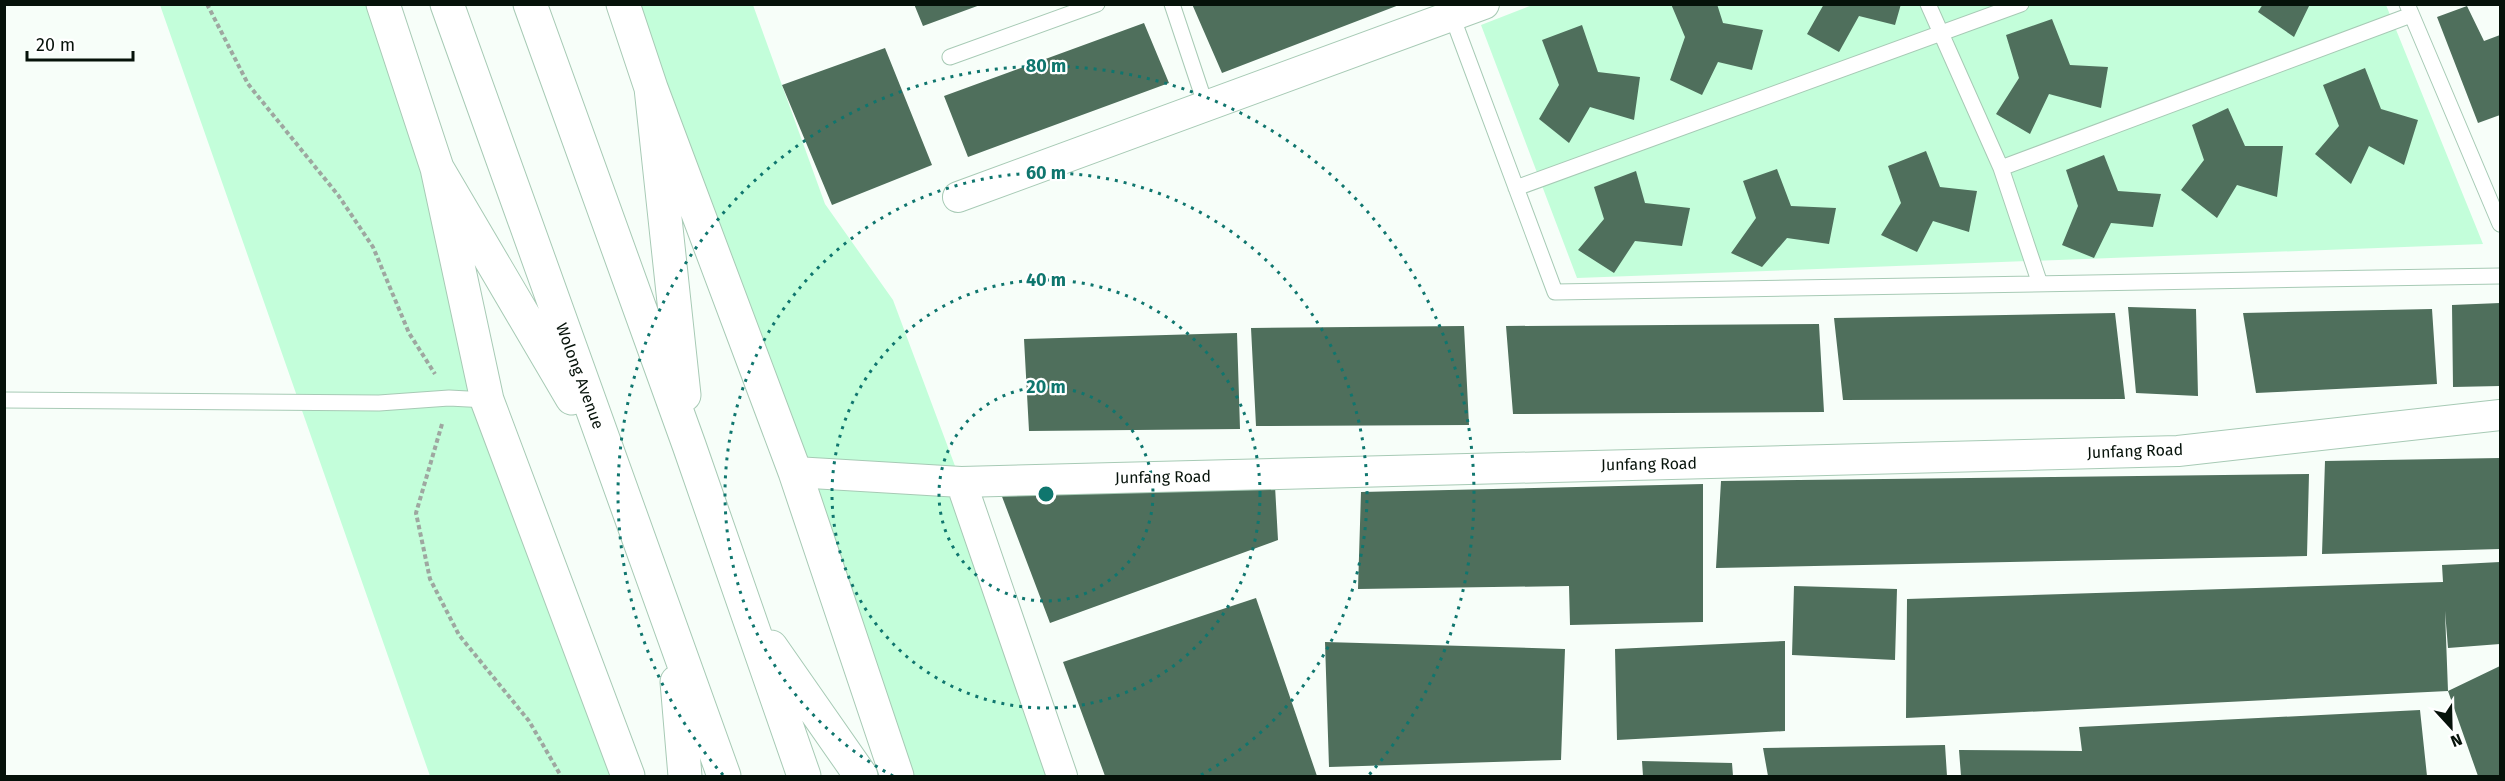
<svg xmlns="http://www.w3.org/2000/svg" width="2505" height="781" viewBox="0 0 2505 781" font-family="'Fira Sans',sans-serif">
  <rect width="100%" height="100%" fill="#f7fef9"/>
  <path fill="#c3feda" d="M1535 4 2386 5 2483 244 1577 278 1481 25Z
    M160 5H383L487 400 628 776H430Z
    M623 5H753L825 204 893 300 961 482 1062 776H897Z"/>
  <path fill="#4f6f5c" d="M914 4H980V5L923 26Z
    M1192 4H1399V5L1222 73Z
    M1671 4H1717L1723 23 1763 30 1752 70 1718 62 1702 95 1670 80 1685 37Z
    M1824 4H1901L1895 25 1859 16 1839 52 1807 34Z
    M2263 4H2310L2294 37 2258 12Z
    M2467 6 2484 41 2500 35V115L2478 123 2437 17Z
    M2052 19 2070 65 2108 67 2101 108 2049 94 2030 134 1996 114 2019 78 2006 35Z
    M1144 23 1169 83 968 157 944 96Z
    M1582 25 1598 72 1640 77 1634 120 1590 107 1569 143 1539 119 1559 85 1542 40Z
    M885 48 932 165 832 205 782 85Z
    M2365 68 2381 109 2418 120 2404 165 2369 146 2351 184 2315 154 2339 126 2323 85Z
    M2228 108 2245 146H2283L2277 197 2237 185 2217 218 2181 190 2204 160 2192 125Z
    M1926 151 1940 187 1977 191 1969 232 1933 221 1917 252 1881 235 1901 203 1888 166Z
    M2104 155 2118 191 2161 194 2153 227 2111 223 2094 258 2062 245 2078 206 2066 170Z
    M1777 169 1791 206 1836 208 1829 244 1787 238 1762 267 1731 253 1756 218 1743 181Z
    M1636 171 1645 203 1690 208 1682 246 1635 241 1614 273 1578 250 1604 219 1594 187Z
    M2500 303V386L2453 387 2452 305Z
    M2128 307 2196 309 2198 396 2136 393Z
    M2432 309 2437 384 2256 393 2243 313Z
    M2115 313 2125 399 1843 400 1834 318Z
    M1819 324 1824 412 1513 414 1506 326Z
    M1464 326 1469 425 1256 426 1251 328Z
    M1237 333 1240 429 1029 431 1024 339Z
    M2500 458V549L2322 554 2325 461Z
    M2309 474 2307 556 1716 568 1721 481Z
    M1703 484V622L1570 625 1569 586 1358 589 1361 492Z
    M1275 486 1278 540 1050 623 1001 494Z
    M2500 562V644L2448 648 2445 611 2448 691 1906 718 1907 599 2443 582 2442 565Z
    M1794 586 1897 589 1895 660 1792 655Z
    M1256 598 1317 776H1105L1063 662Z
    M1785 641V731L1617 740 1615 649Z
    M1325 642 1565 649 1561 760 1329 767Z
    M2500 666V776H2478L2448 691Z
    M2420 710 2427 776H1961L1959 750 2082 751 2079 727Z
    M1945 745 1947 776H1768L1763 748Z
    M1642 761 1732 763 1733 776H1643Z"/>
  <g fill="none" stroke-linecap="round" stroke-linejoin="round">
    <g stroke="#a7cab5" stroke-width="17">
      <path id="service" d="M1172 4 1206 106
        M1928 4 2001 168 2040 284
        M2407 4 2500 224
        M1452 16 1555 292 2500 276
        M950 57 1097 4
        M2001 168 2411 15
        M1516 188 2021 4
        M4 400 379 403 449 398 487 400"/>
    </g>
    <g stroke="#a7cab5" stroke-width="32">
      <path id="minor" d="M958 197 1484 4
        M795 472 961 482 2178 451 2500 415
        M961 482 1062 776"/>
    </g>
    <g stroke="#a7cab5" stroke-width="35">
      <path id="trunk" d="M383 4 437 168 572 398
        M447 4 724 776
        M530 4 689 445 804 776
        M623 4 651 88 684 395
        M651 88 795 472 897 776
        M437 168 487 400 628 776
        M771 647 861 776
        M677 682 685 776"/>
    </g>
    <path stroke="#9ea7a0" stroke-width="4" stroke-dasharray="4.5 3" stroke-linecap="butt" d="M207 4 248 84 338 195 373 247 409 333 435 374
      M442 424 416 513 430 579 459 635 529 721 561 776"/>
    <use href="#service" stroke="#fff" stroke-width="15"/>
    <use href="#minor" stroke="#fff" stroke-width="30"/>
    <use href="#trunk" stroke="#fff" stroke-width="33"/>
  </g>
  <g fill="none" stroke="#0f766e" stroke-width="3" stroke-dasharray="3 6">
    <circle cx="1046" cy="494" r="107"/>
    <circle cx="1046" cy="494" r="214"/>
    <path d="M893 776A321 321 0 1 1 1199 776"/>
    <path d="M723 775A428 428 0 1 1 1369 775"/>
  </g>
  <g text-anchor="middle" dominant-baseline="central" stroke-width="4.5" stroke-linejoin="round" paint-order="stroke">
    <g font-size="16" fill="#06120a" stroke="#fff">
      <text transform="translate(580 376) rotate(70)">Wolong Avenue</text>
      <text transform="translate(2135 451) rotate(-2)">Junfang Road</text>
      <text transform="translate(1649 464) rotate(-1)">Junfang Road</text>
      <text transform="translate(1163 477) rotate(-1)">Junfang Road</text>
    </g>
  </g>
  <circle cx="1046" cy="494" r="9" fill="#0f766e" stroke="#fff" stroke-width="3"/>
  <g font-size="18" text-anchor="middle" font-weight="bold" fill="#0f766e" stroke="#fff" stroke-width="4.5" stroke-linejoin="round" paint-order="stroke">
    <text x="1046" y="72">80 m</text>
    <text x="1046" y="179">60 m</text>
    <text x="1046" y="286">40 m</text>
    <text x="1046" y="393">20 m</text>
  </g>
  <rect width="2505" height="781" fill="none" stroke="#06120a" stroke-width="12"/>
  <g transform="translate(2451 727) rotate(158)" stroke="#ffffff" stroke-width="4.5" paint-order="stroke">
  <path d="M0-4.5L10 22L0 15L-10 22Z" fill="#06120a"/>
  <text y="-9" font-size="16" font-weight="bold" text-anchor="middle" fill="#06120a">N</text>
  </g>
  <path d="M27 51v9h106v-9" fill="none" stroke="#06120a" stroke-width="3"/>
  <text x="36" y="51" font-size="18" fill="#06120a" stroke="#ffffff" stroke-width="4.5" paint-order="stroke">20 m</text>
</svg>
